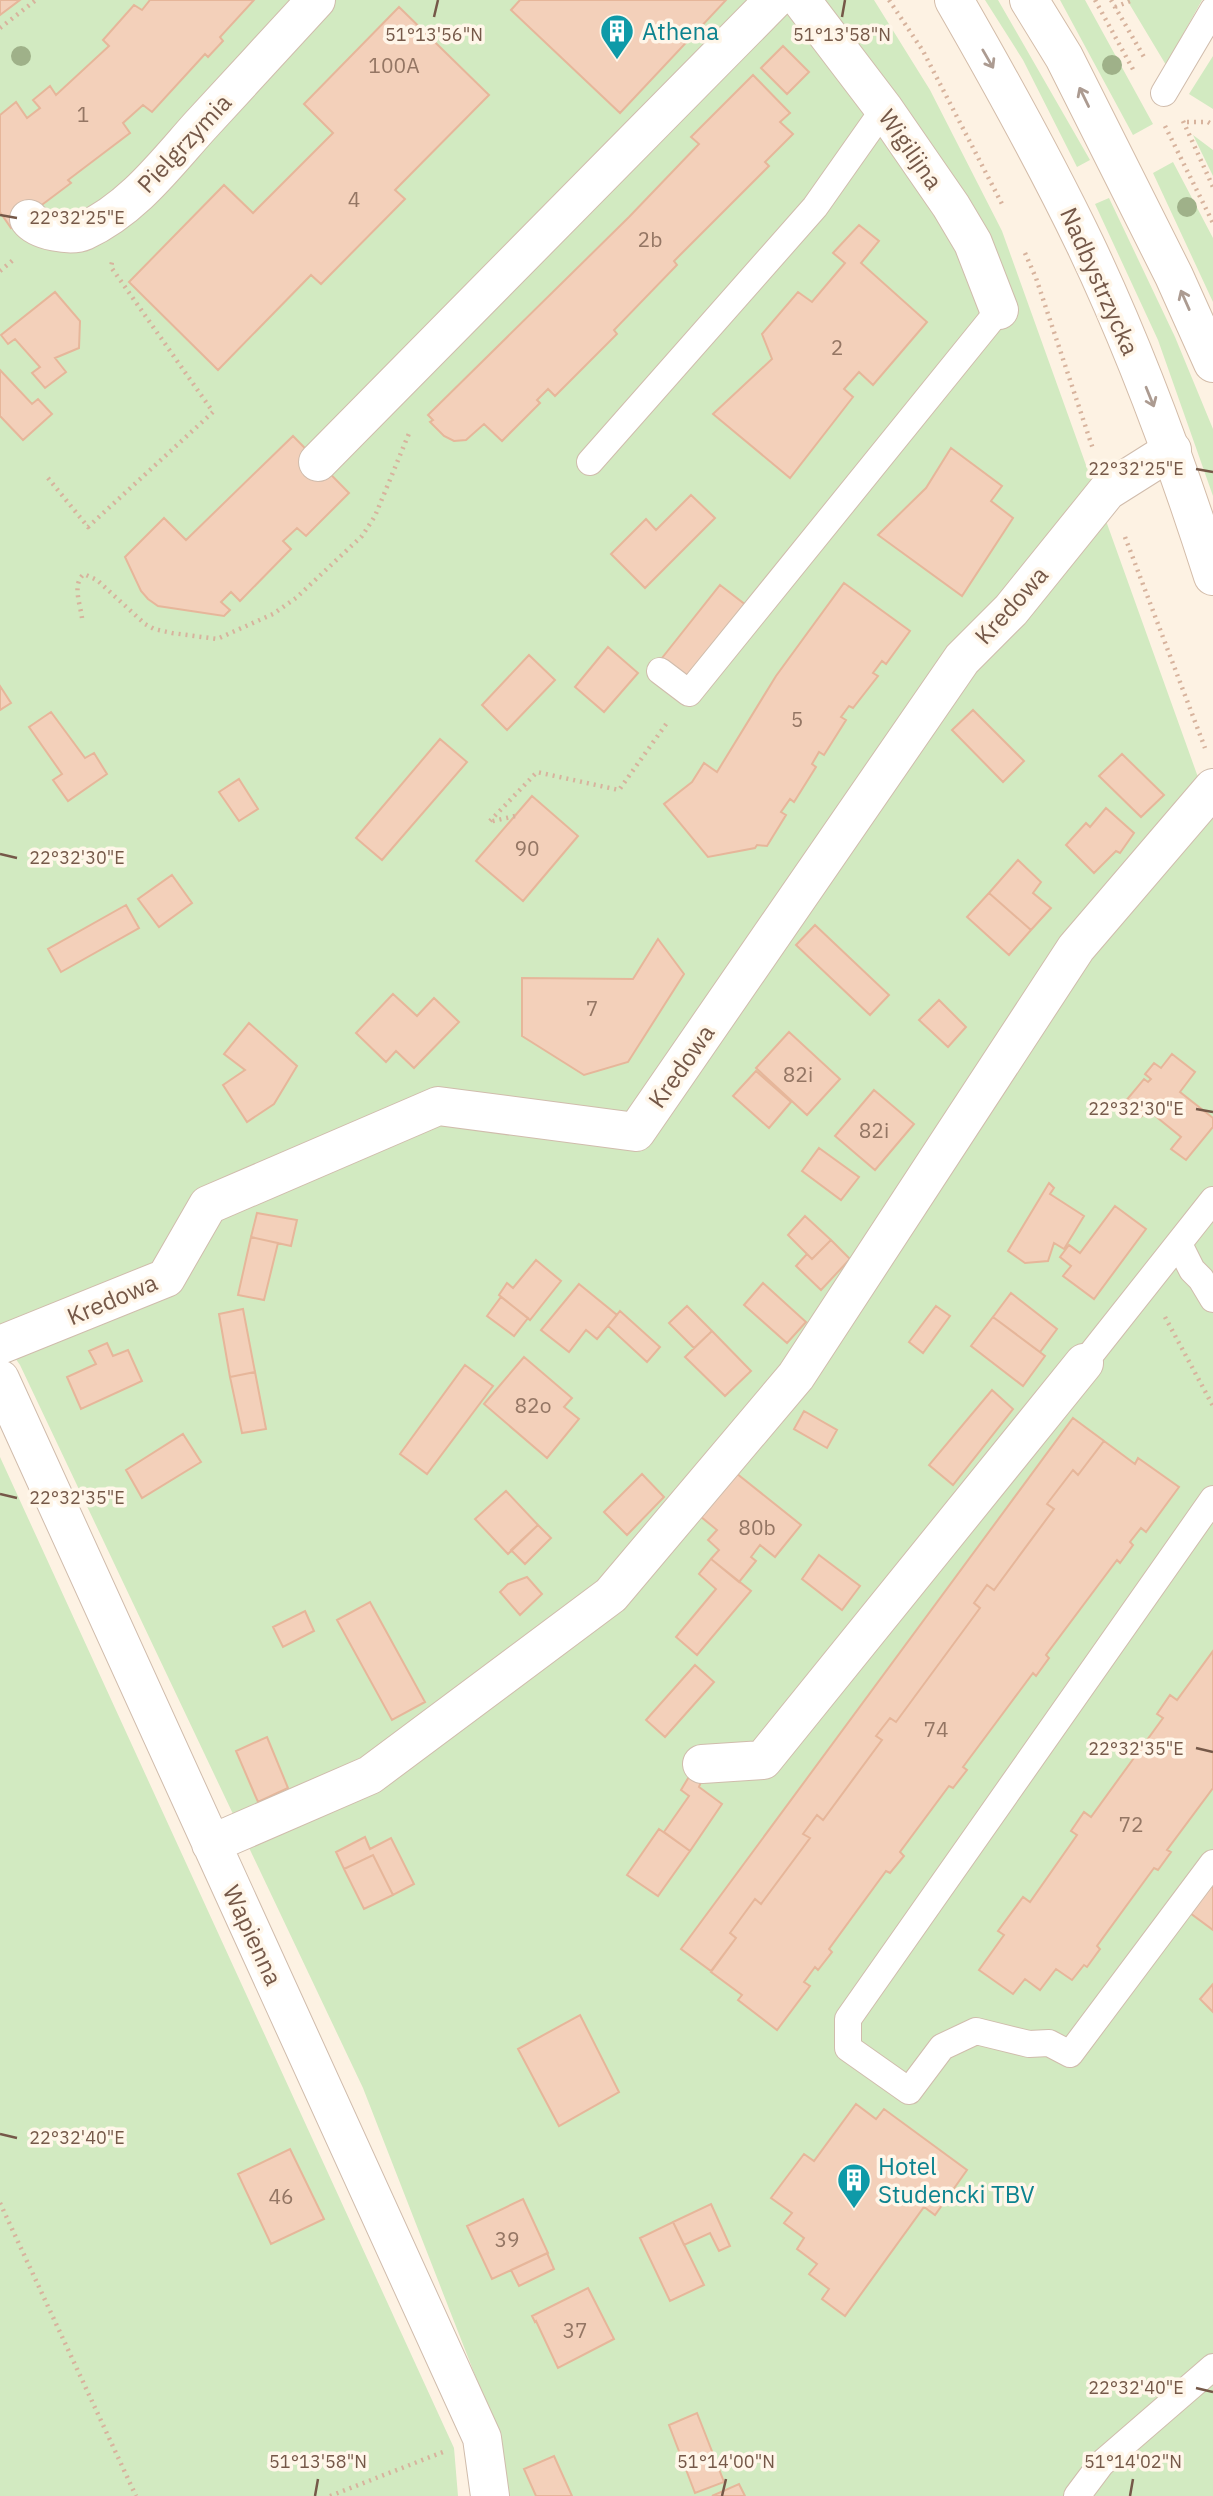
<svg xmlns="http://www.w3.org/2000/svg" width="1213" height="2496" viewBox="0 0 1213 2496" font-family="'IBM Plex Sans',sans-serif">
  <rect width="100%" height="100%" fill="#fdf2e3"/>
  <path fill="#d2eac1" d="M0 0H874L930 90 1002 231 1213 819V2496H504L496 2429 363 2088 20 1365 0 1336Z
    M985 0H998L1090 160 1077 167 1023 60Z
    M1060 0H1085L1153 124 1133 135Z
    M1127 0H1202L1166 65Z
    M1213 56V109L1189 94Z
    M1193 135 1213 150V176Z
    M1173 162 1213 238V302L1153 173Z
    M1109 198 1175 337 1213 429V496L1158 340 1095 204Z
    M0 1457 454 2448 458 2496H0Z"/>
  <path fill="#f3d0ba" stroke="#e6b69a" stroke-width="2" d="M0 0H20L0 15Z
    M150 0H254L220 37 223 41 208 57 205 54 152 112 143 105 123 123 130 133 68 180 71 183 11 228 0 212V115L16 102 27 118 40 108 33 100 50 86 56 95 109 46 103 40 134 5 142 10Z
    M520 0H726L620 113 511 10Z
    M399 7 489 95 395 190 405 199 321 284 311 275 218 370 129 282 224 185 253 213 333 133 304 104Z
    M783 46 809 72 787 94 761 68Z
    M753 75 790 113 780 122 793 134 765 162 769 166 674 261 677 265 614 330 617 334 555 396 548 389 537 400 540 403 502 441 484 424 466 440 454 441 444 436 430 422 433 420 428 415 629 217 699 144 691 137Z
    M859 225 879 241 861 263 927 322 873 385 859 372 844 389 853 397 790 478 713 414 772 359 762 334 798 292 812 302 845 263 833 253Z
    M55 292 80 321 79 348 55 358 66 372 45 388 32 373 40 367 15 339 8 344 1 335Z
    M0 370 32 404 38 399 52 414 23 440 0 416Z
    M293 436 349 493 306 536 297 528 283 541 291 549 240 601 231 592 221 602 230 610 224 616 158 606 148 599 141 591 125 557 164 518 186 540Z
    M951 448 1002 486 991 501 1013 518 962 596 878 535 926 488Z
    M691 495 715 518 645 588 611 554 646 519 656 530Z
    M844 583 910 631 886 664 882 661 873 673 878 676 853 708 849 706 841 717 846 720 824 755 819 752 812 764 816 767 794 802 790 799 781 812 786 815 767 846 757 845 755 848 708 857 664 804 692 782 704 763 717 772 776 676Z
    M720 585 751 609 694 683 662 658Z
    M608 647 638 673 604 712 575 687Z
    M529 655 555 680 507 730 482 705Z
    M0 686 11 703 0 710Z
    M973 710 1024 761 1003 782 952 730Z
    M51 712 85 758 94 753 107 774 68 801 53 780 62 774 29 727Z
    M440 739 467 762 382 860 356 838Z
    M1122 754 1164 795 1141 817 1099 776Z
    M239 779 258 809 239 821 219 792Z
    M532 796 578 836 523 901 476 861Z
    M1106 808 1134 833 1120 853 1116 851 1094 873 1066 845 1086 823 1090 827Z
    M1018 860 1041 882 1033 893 1051 908 1031 930 989 893Z
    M172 875 192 903 159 927 138 899Z
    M989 893 1031 930 1009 955 967 917Z
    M126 905 139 928 61 972 48 949Z
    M815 925 889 995 870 1015 796 945Z
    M658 939 684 974 628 1062 584 1075 522 1036V978L633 979Z
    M393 994 417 1016 434 998 459 1022 414 1068 396 1051 386 1062 356 1033Z
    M939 1000 966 1027 948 1047 919 1020Z
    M249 1023 297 1066 274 1104 247 1122 223 1085 245 1070 224 1054Z
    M789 1032 840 1079 807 1115 756 1068Z
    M1172 1054 1195 1072 1180 1092 1213 1118V1127L1186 1160 1171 1149 1181 1137 1148 1110 1141 1117 1124 1103 1144 1079 1148 1082 1151 1079 1145 1074 1154 1063 1161 1068Z
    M756 1071 791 1102 769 1128 733 1096Z
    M874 1090 914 1124 875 1170 835 1136Z
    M819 1148 859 1177 841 1200 802 1171Z
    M1049 1183 1054 1188 1050 1194 1084 1216 1064 1249 1054 1243 1048 1261 1025 1263 1008 1251Z
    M1115 1206 1146 1229 1094 1299 1063 1276 1071 1266 1060 1257 1069 1245 1080 1253Z
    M257 1213 297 1220 291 1246 251 1237Z
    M805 1216 831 1240 812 1259 788 1235Z
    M251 1237 278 1243 264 1300 238 1295Z
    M831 1240 850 1259 821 1290 796 1266 807 1254 812 1259Z
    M536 1260 561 1281 530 1320 499 1295 507 1283 513 1288Z
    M763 1283 806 1322 787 1343 744 1305Z
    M579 1284 617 1315 597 1339 586 1330 569 1352 541 1330Z
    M1011 1293 1057 1329 1040 1352 993 1317Z
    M501 1297 528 1318 514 1336 487 1316Z
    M687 1306 712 1331 694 1348 669 1323Z
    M936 1306 950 1316 923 1353 909 1342Z
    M243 1309 255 1372 230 1377 219 1314Z
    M620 1311 660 1347 647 1362 608 1326Z
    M993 1317 1045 1356 1023 1386 971 1346Z
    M712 1331 751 1371 725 1396 685 1357Z
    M107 1343 113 1356 128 1350 142 1381 81 1409 67 1377 96 1364 89 1351Z
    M524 1357 572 1398 564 1407 579 1419 547 1458 484 1404Z
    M465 1365 493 1386 427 1474 400 1454Z
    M255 1372 266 1429 242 1433 230 1377Z
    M992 1390 1013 1409 953 1485 929 1465Z
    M804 1411 837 1430 827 1448 794 1429Z
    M1073 1418 1104 1441 1078 1475 1073 1470 1047 1504 1054 1509 994 1590 987 1585 974 1603 980 1608 896 1722 890 1718 876 1736 882 1740 823 1820 817 1815 803 1834 810 1838 761 1904 755 1899 730 1933 736 1938 711 1971 681 1949Z
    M183 1434 201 1462 142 1498 126 1470Z
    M1104 1441 1135 1464 1138 1458 1179 1487 1146 1532 1141 1528 1130 1542 1133 1545 1120 1563 1117 1560 1046 1655 1049 1658 1036 1676 1033 1673 963 1767 967 1770 953 1788 949 1786 900 1852 904 1856 890 1873 886 1871 829 1949 832 1952 818 1970 815 1967 804 1982 810 1986 777 2030 738 2000 742 1995 711 1972 736 1938 730 1933 755 1899 761 1904 810 1838 803 1834 817 1815 823 1820 882 1740 876 1736 890 1718 896 1722 980 1608 974 1603 987 1585 994 1590 1054 1509 1047 1504 1073 1470 1078 1475Z
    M736 1473 801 1525 775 1557 760 1545 751 1557 756 1561 739 1582 711 1559 719 1550 708 1540 717 1530 700 1516Z
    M642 1474 664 1497 627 1535 604 1512Z
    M506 1491 538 1525 508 1554 475 1519Z
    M538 1525 551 1538 525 1564 511 1550Z
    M819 1555 860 1586 842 1610 802 1579Z
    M711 1559 751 1591 697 1655 676 1637 716 1589 699 1574Z
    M527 1577 542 1594 520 1615 500 1592 508 1584Z
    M370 1602 425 1702 392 1720 337 1620Z
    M305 1611 314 1631 283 1647 273 1627Z
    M1213 1651V1788L1167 1850 1171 1852 1158 1870 1154 1868 1097 1946 1100 1949 1087 1967 1084 1965 1072 1980 1056 1969 1040 1990 1025 1979 1013 1994 979 1970 1004 1935 998 1931 1023 1897 1030 1902 1077 1835 1071 1831 1084 1812 1091 1817 1163 1718 1157 1714 1170 1695 1177 1700Z
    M695 1665 714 1682 665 1737 646 1720Z
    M267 1737 288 1788 258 1802 236 1751Z
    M690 1775 701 1782 699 1787 722 1804 690 1851 664 1832 689 1796 681 1790Z
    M659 1829 690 1851 658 1896 627 1875Z
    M365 1837 370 1849 391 1838 414 1884 393 1895 373 1855 344 1869 336 1852Z
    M373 1855 393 1895 364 1909 344 1869Z
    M1210 1886 1213 1888V1930L1190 1913Z
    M1213 1984V2012L1200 1999Z
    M580 2015 619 2092 559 2126 518 2049Z
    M856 2104 876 2119 884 2109 967 2170 935 2215 924 2207 845 2316 822 2299 829 2289 809 2274 817 2264 797 2249 804 2238 784 2223 792 2213 771 2198 804 2154 814 2161Z
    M290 2149 324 2219 271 2244 238 2174Z
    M523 2199 548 2253 492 2279 467 2226Z
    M711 2204 730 2246 719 2251 710 2233 684 2245 673 2222Z
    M673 2222 704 2285 670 2301 640 2238Z
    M547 2253 554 2269 519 2286 511 2270Z
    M588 2288 614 2339 558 2368 536 2321 535 2322 532 2316Z
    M697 2413 724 2482 695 2493 669 2425Z
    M554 2456 572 2496H536L524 2469Z
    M739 2484 745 2496H712Z"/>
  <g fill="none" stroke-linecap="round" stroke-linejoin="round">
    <g stroke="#d0bcac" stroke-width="28">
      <path id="lane" d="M1164 93 1213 10
        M590 462 815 207 884 109
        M660 671 689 693 999 310
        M1179 1244 1192 1270 1201 1279 1213 1299
        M1084 1363 1213 1200
        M1213 1499 848 2019V2048L909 2091 942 2047 976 2031 1029 2044 1049 2043 1070 2054 1213 1863
        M1077 2496 1101 2464 1213 2367"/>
    </g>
    <g stroke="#d0bcac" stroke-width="40">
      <path id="street" d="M801 0 884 109 951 206 973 243 999 310
        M29 219C38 231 71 237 84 231 132 209 165 165 199 127 238 85 277 42 316 0
        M318 462 774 0
        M0 1345 166 1278 208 1205 438 1106 636 1132 962 659 1011 610 1107 491 1172 450
        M0 1379 482 2438 490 2496
        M702 1764 763 1760 1084 1363
        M211 1844 370 1775 611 1595 796 1376 1076 948 1213 788"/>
    </g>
    <g stroke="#d3bca9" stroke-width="40">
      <path id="secondary" d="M954 0C1000 80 1045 161 1085 244 1136 351 1177 463 1213 576
        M1029 0 1064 57 1174 276 1213 363"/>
    </g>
    <path stroke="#d7b39d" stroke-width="4.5" stroke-dasharray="2 5" stroke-linecap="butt" d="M889 0 923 51 1002 204
      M1095 0 1135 73
      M1111 0 1144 57
      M1115 7 1133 0
      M0 28 36 0
      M1183 121 1213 187
      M1187 122H1208L1213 125
      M1165 126 1213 223
      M1025 253 1036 278 1093 449
      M0 271 13 260
      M48 478 88 527 213 412 111 267 112 262
      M1125 537 1205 748
      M82 618C80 603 72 584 84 574L97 580 145 624 154 629 172 633 217 639 273 614 296 598 362 536 375 516 410 431
      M515 816 489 822 537 772 619 790 669 720
      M1165 1317 1213 1406
      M0 2203 136 2496
      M330 2496 443 2452"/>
    <use href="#lane" stroke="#fff" stroke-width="26"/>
    <use href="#street" stroke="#fff" stroke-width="38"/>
    <use href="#secondary" stroke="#fff" stroke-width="38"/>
  </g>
  <g fill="#9fb189">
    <circle cx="21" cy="56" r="10"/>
    <circle cx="1112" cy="65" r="10"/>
    <circle cx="1187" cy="207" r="10"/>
  </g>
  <defs><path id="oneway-shaft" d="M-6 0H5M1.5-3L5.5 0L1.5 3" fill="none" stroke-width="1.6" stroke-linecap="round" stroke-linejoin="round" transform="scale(1.75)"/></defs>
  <g stroke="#ac9b91">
    <use href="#oneway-shaft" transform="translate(988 59) rotate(60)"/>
    <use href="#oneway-shaft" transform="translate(1084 97) rotate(-116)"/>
    <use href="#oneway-shaft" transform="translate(1185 300) rotate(-114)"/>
    <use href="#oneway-shaft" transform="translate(1150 397) rotate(68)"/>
  </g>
  <path fill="none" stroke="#755848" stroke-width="2.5" d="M434 17 438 0M842 17 845 0M0 215 17 218M1196 469 1213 472M0 854 17 858M1196 1109 1213 1112M0 1494 17 1498M1196 1748 1213 1752M0 2134 17 2138M1196 2388 1213 2392M315 2496 318 2479M722 2496 726 2479M1130 2496 1133 2479"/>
  <defs>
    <g id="building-pin" transform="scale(1.75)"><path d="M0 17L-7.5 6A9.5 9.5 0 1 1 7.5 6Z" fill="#0f9aa8" stroke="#fff6e9"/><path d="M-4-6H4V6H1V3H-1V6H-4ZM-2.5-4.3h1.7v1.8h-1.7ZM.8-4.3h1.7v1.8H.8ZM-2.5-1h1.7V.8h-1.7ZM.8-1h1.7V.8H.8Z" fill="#fff"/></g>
  </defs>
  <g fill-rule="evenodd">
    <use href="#building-pin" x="617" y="31"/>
    <use href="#building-pin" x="854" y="2180"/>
  </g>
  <g text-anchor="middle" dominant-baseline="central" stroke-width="7" stroke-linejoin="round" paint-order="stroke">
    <g font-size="21" fill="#947664">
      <text x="394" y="65">100A</text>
      <text x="83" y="114">1</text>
      <text x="354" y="199">4</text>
      <text x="650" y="239">2b</text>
      <text x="837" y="347">2</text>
      <text x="797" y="719">5</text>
      <text x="527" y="848">90</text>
      <text x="592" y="1008">7</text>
      <text x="798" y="1074">82i</text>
      <text x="874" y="1130">82i</text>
      <text x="533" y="1405">82o</text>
      <text x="757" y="1527">80b</text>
      <text x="936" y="1729">74</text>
      <text x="1131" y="1824">72</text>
      <text x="281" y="2196">46</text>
      <text x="507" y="2239">39</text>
      <text x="575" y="2330">37</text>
    </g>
    <g font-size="24" fill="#0d838f" stroke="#fff6e9" text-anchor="start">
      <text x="642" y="31">Athena</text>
      <text x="878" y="2166">Hotel<tspan x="878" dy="28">Studencki TBV</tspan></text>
    </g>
    <g font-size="24" fill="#755848" stroke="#fff6e9">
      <text transform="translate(184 143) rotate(-47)">Pielgrzymia</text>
      <text transform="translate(911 149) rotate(55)">Wigilijna</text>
      <text transform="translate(1100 281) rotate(66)">Nadbystrzycka</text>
      <text transform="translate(1011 605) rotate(-48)">Kredowa</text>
      <text transform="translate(681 1066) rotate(-55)">Kredowa</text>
      <text transform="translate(112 1299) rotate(-23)">Kredowa</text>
      <text transform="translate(253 1935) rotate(65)">Wapienna</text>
    </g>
  </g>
  <g font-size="18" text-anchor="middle" fill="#755848" stroke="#fff6e9" stroke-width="7" stroke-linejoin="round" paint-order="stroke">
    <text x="434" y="41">51°13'56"N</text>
    <text x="842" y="41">51°13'58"N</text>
    <text x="77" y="224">22°32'25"E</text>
    <text x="1136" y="475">22°32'25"E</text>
    <text x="77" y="864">22°32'30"E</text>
    <text x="1136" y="1115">22°32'30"E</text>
    <text x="77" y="1504">22°32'35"E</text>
    <text x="1136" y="1755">22°32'35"E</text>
    <text x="77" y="2144">22°32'40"E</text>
    <text x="1136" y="2394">22°32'40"E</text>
    <text x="318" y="2468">51°13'58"N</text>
    <text x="726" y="2468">51°14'00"N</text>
    <text x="1133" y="2468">51°14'02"N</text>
  </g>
</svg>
